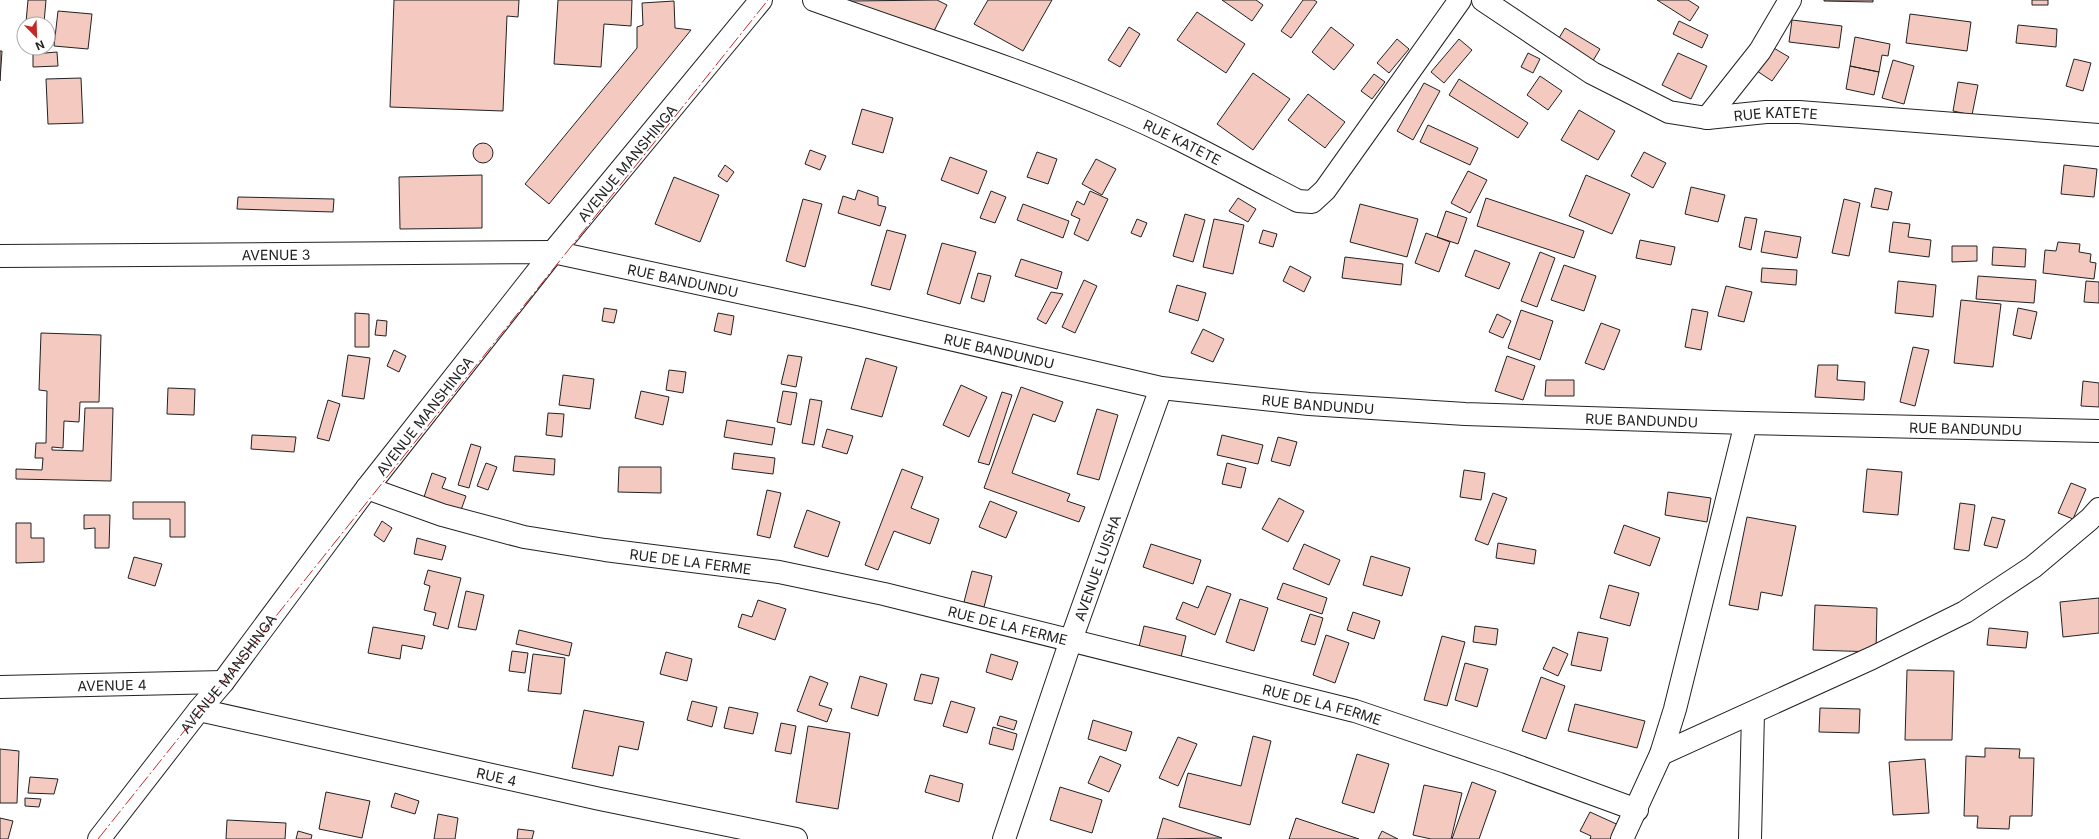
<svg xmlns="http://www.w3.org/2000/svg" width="2099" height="839" viewBox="0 0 2099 839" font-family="Inter,sans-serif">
  <rect width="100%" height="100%" fill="#fff"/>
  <path fill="#f3c9c0" stroke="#222" d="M28 0H46L44 23 26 22Z
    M394 0H519L518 17 507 16 503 111 390 107Z
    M558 0H632L631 26 604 24 601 67 554 64Z
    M937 0 947 5 930 39 849 1Z
    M988 0H1052L1023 51 974 24Z
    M1222 0H1256L1263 5 1252 21Z
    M1303 0H1314L1317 2 1291 38 1281 31Z
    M1657 0H1688L1699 7 1690 21Z
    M1824 0H1873V2L1824 1Z
    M2032 0H2048V5H2032Z
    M674 1 675 28 691 30 549 204 525 184 637 48V27L643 25 642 3Z
    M58 11 92 14 88 49 54 46Z
    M1197 12 1245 44 1226 73 1177 40Z
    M1910 14 1971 22 1967 51 1906 43Z
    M1792 20 1842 26 1839 48 1789 42Z
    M1679 21 1708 35 1702 48 1673 34Z
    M2018 25 2057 29 2056 47 2016 43Z
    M1129 27 1140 34 1120 67 1108 60Z
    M1331 27 1354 45 1334 70 1312 52Z
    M1565 28 1600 49 1591 64 1556 43Z
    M1855 37 1890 44 1888 56 1882 55 1879 72 1850 66Z
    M1397 39 1409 49 1389 73 1377 63Z
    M1459 39 1472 50 1444 83 1431 72Z
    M1772 47 1789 57 1772 81 1757 71Z
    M0 51H2L0 81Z
    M57 52 58 66 33 67V54Z
    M1528 53 1540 59 1533 73 1521 67Z
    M1678 53 1707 66 1691 99 1662 85Z
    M2074 59 2091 63 2083 91 2066 86Z
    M1893 60 1914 66 1904 104 1882 98Z
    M1850 66 1879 72 1874 95 1846 89Z
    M1253 73 1290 99 1253 150 1217 124Z
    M1374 74 1385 82 1372 99 1361 91Z
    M1540 76 1562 91 1548 110 1527 95Z
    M81 78 83 123 48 124 46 79Z
    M1459 79 1528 123 1518 138 1449 95Z
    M1958 82 1978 85 1972 115 1953 111Z
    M1424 83 1440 91 1413 140 1397 131Z
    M1308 94 1345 122 1325 148 1288 120Z
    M862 109 893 118 883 153 852 144Z
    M1579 110 1615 131 1598 160 1561 140Z
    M1428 125 1478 148 1470 165 1420 142Z
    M473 153a10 10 0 1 1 20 0a10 10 0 1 1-20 0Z
    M810 150 826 156 820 170 805 164Z
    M1037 152 1057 159 1048 184 1027 177Z
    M1644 152 1666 163 1653 188 1631 176Z
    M950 157 987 171 978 194 941 180Z
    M1096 159 1116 169 1102 195 1082 184Z
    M725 165 734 172 727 182 718 176Z
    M2064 165 2097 169 2094 197 2061 194Z
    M1468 171 1487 180 1470 213 1451 203Z
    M482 175V228L400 229 399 177Z
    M1586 175 1630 194 1612 234 1569 216Z
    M674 177 719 195 700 242 655 224Z
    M1691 187 1725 195 1718 222 1685 214Z
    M1875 188 1892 192 1888 210 1871 207Z
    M858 190 878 197V205L886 207 880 226 838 213 843 196 855 200Z
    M991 191 1006 197 995 223 980 218Z
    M1090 191 1108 199 1088 241 1074 234 1080 219 1071 215 1077 201 1084 205Z
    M238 197 334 199 333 212 237 209Z
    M1238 198 1256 209 1248 222 1229 211Z
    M1486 198 1584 231 1574 258 1477 226Z
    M803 199 822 204 805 267 786 261Z
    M1844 199 1860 203 1849 256 1832 253Z
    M1023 204 1069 221 1063 238 1017 220Z
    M1360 204 1418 219 1407 257 1350 242Z
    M1446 211 1467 218 1458 244 1437 237Z
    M1185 214 1205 220 1193 262 1173 256Z
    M1745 217 1757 219 1751 250 1739 247Z
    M1137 219 1147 223 1141 237 1131 233Z
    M1214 219 1244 225 1233 274 1203 267Z
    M1893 222 1910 224 1908 237 1931 240 1929 257 1889 252Z
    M887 230 906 235 890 290 871 285Z
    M1263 230 1277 234 1273 247 1259 243Z
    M1765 231 1801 237 1797 258 1761 252Z
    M1426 233 1450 242 1439 272 1415 263Z
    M1640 240 1675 247 1671 265 1636 258Z
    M2058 242 2080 244 2079 252 2091 254 2090 262 2096 263 2094 279 2043 273 2045 250 2056 251Z
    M942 243 976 252 960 304 927 294Z
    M1952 246H1977V261L1952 262Z
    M1993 247 2026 249 2025 267 1992 265Z
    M1475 250 1510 263 1499 289 1465 276Z
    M1540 252 1555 258 1537 307 1521 301Z
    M1345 257 1403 264 1401 285 1342 278Z
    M1021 259 1062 272 1057 289 1015 276Z
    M1564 265 1596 276 1584 311 1551 300Z
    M1290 266 1311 277 1304 292 1283 281Z
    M1762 268 1797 270 1796 285 1761 282Z
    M978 273 991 276 984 302 971 298Z
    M1978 276 2036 280 2034 303 1976 299Z
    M1084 280 1097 286 1075 333 1062 327Z
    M1898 281 1936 285 1933 317 1895 313Z
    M2086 281 2099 282V303L2084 302Z
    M1177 285 1206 293 1198 321 1169 312Z
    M1726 286 1752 292 1744 322 1718 316Z
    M1051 292 1063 294 1046 324 1037 319Z
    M1961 300 2001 304 1993 367 1954 363Z
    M604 308 617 310 614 323 602 321Z
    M2018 308 2037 312 2031 339 2013 335Z
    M1692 309 1708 312 1701 350 1685 347Z
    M1521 310 1553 321 1540 360 1508 348Z
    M355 313 369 314V347H355Z
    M718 313 734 316 731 335 714 331Z
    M1497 314 1511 321 1503 338 1489 332Z
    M377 320 387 321 386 336 375 335Z
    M1601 323 1620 330 1604 370 1585 363Z
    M1203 329 1224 339 1213 362 1191 353Z
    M41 333 101 335 99 402H80L79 422 64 421 63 448 52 447V450L83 451 85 408H113L111 481 16 479V469L42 470 43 458H35L36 443H46L47 391 39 390Z
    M1913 347 1929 350 1915 406 1900 402Z
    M394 350 406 356 399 372 387 366Z
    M348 355 370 358 364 399 342 396Z
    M788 355 802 357 796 387 781 384Z
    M1507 356 1535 366 1523 400 1495 391Z
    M866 358 897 367 882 417 851 409Z
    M1818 365H1838L1837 380 1865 382 1864 400 1815 397Z
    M669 370 686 372 683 393 666 390Z
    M563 375 594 379 590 409 559 405Z
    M1546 380H1574V396H1545Z
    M2083 381 2099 383V407L2081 406Z
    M961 385 987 397 969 437 943 425Z
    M1021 387 1063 402 1055 422 1033 414 1012 473 1070 494 1067 501 1085 507 1079 522 984 488Z
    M168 388 195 389 194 415 167 414Z
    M641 391 669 397 663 425 635 418Z
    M783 391 797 393 791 425 777 422Z
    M1002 392 1012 395 989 465 978 462Z
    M810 399 822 401 814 445 802 443Z
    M328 400 340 404 329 441 317 438Z
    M1097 409 1118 415 1099 480 1077 474Z
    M548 413 564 414 562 437 546 435Z
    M727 420 775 428 772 445 724 437Z
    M827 429 853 436 847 454 822 447Z
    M252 435 296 437 294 452 251 449Z
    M1222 435 1263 445 1258 464 1217 455Z
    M1278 437 1297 442 1290 466 1271 461Z
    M471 444 481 447 469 488 458 485Z
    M734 453 775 458 773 474 732 469Z
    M515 456 555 459 554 475 513 471Z
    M486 463 497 467 488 490 477 486Z
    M1227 463 1246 468 1241 488 1222 484Z
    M619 467H661V493L618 492Z
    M902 469 923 477 911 508 939 519 930 544 894 531 878 570 865 565Z
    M1867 469 1902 472 1898 515 1863 512Z
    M1464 470 1485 473 1481 500 1460 497Z
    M432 473 446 478 442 488 466 496 460 513 423 500Z
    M2071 483 2086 489 2073 519 2058 513Z
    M767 490 781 493 770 538 757 535Z
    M1668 492 1711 498 1707 522 1665 515Z
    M1493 493 1507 498 1488 545 1475 540Z
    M1279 498 1304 511 1288 542 1262 529Z
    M990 501 1017 512 1006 538 979 527Z
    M133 502H185V537H170V519H133Z
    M1960 503 1975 505 1969 551 1954 549Z
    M807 510 840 522 828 557 794 547Z
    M84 515H110L109 548H95V528L84 529Z
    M1747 517 1796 526 1782 596 1761 592 1758 610 1729 605Z
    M1992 517 2005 520 1997 548 1984 545Z
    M382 521 392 528 384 542 374 535Z
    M16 523H31V538H44V562L16 563Z
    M1624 525 1660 538 1650 566 1614 553Z
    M417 538 446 546 442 560 414 554Z
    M1498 543 1536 550 1534 564 1496 558Z
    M1151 544 1201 560 1193 584 1143 567Z
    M1304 544 1340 560 1329 585 1293 569Z
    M1371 556 1410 568 1402 596 1363 585Z
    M134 557 162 564 155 586 128 578Z
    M428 570 461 578 448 629 433 625 436 613 424 610 430 586 424 584Z
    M972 571 992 576 984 607 964 602Z
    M1283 583 1327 598 1322 614 1277 599Z
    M1609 585 1639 593 1630 626 1600 618Z
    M1207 586 1231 594 1215 635 1176 619 1183 602 1198 608Z
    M466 591 484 595 476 630 458 627Z
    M2099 598V633L2063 637 2060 602Z
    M1240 599 1268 608 1254 651 1226 642Z
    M758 600 786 609 775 640 738 627 742 614 752 617Z
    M1815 605 1877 608 1876 652 1813 650Z
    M1353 612 1380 621 1374 639 1347 630Z
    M1310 614 1323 618 1315 645 1301 641Z
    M1144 626 1186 636 1181 657 1139 647Z
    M1475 626 1498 629 1496 645 1473 642Z
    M373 627 425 636 422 649 402 645 400 659 368 653Z
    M1989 628 2028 632 2026 648 1987 645Z
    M519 630 572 643 569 656 516 644Z
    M1578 632 1608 638 1601 671 1571 665Z
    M1326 635 1349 643 1335 683 1313 675Z
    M1442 636 1465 642 1447 706 1424 700Z
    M1553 647 1568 654 1558 676 1543 669Z
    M512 651 528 653 525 673 509 671Z
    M666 652 692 659 687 681 660 674Z
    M533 654 565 658 561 694 528 691Z
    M991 654 1018 662 1012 680 986 672Z
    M1465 663 1488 669 1477 707 1455 700Z
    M1907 670 1954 671 1952 740H1905Z
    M921 674 939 678 932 704 914 700Z
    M810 676 828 683 819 705 832 709 827 722 797 711Z
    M860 676 887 684 878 716 851 708Z
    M1541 677 1565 686 1546 739 1522 731Z
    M692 701 717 707 712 727 687 720Z
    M951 701 975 708 967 733 943 726Z
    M1575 704 1645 721 1637 748 1568 731Z
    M729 707 758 713 753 734 724 728Z
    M1820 708 1860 709 1859 733 1819 732Z
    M584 710 644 722 638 750 619 746 613 776 572 768Z
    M1000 716 1017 721 1014 730 997 725Z
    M1093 720 1132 732 1126 751 1088 739Z
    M781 723 796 726 791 754 775 751Z
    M808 726 850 733 838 809 796 802Z
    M993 727 1017 734 1013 750 989 744Z
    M1253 736 1271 741 1250 825 1179 807 1188 773 1241 786Z
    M1178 737 1197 744 1178 786 1159 778Z
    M1985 748 2020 749 2019 758H2034L2032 816H2010L2009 829 1977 828 1978 816H1964L1966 756 1985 757Z
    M0 749 19 751 17 803H0Z
    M1357 754 1389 764 1374 813 1342 803Z
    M1100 756 1121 765 1109 792 1088 783Z
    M1925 759 1929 813 1893 815 1889 762Z
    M930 775 963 784 959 802 925 792Z
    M30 777 58 779 54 794 28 793Z
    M1472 782 1496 791 1479 839H1452Z
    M1424 785 1462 793 1451 839H1431L1413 835Z
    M1060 787 1102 800 1092 833 1050 820Z
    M326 792 370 801 362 838 319 829Z
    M395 793 419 801 415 814 391 807Z
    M25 798 41 799 39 807 25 806Z
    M1590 812 1623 827 1617 839H1590L1591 836 1580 831Z
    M438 814 458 818 455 839H434Z
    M0 818 13 821 8 839H0Z
    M1163 818 1222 838 1157 839Z
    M1296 818 1359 839H1289Z
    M227 820 286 823 285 839H226Z
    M518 829 534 831 532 839H517Z
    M298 831 312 835 311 839H296Z
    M1382 831 1398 839H1378Z"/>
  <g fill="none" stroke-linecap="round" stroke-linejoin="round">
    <g stroke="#222" stroke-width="24">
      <g id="minor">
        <path id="s1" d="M814 0C914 36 1016 68 1113 109 1176 135 1237 170 1298 201L1312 202 1325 190 1460 0"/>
        <path id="s2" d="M1483 0 1592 73 1669 112 1707 118 1766 112H1799L2099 135"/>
        <path d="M1707 118 1760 51 1790 0"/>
        <path id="s3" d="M0 256 553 252 855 317 1161 388 1309 404 1465 414 1746 423 2099 431"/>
        <path id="s4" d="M367 488 442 515 524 537 605 550 779 572 884 594 1355 711 1506 762 1637 810"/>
        <path id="s5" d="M0 687 223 682"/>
        <path id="s6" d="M199 710 600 799 796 839"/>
        <path d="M1661 754 1872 658 1965 612 2033 567 2090 519 2099 509"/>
        <path id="s7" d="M99 839 199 710 223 682 367 488 553 252 761 0"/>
        <path id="s8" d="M1004 839 1071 640 1161 388"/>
        <path d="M1622 839 1661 754 1675 709 1746 423"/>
        <path d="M1750 839 1753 713"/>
      </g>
    </g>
    <use href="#minor" stroke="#fff" stroke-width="22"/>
    <path stroke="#c62828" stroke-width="1" stroke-dasharray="14 3 2 3" stroke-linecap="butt" d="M98 839 768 0"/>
  </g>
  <g text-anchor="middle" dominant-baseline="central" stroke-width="3" stroke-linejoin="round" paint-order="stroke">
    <g font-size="14" fill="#222" stroke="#fff">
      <text stroke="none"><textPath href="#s2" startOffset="325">RUE KATETE</textPath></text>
      <text stroke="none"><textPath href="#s1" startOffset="395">RUE KATETE</textPath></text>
      <text stroke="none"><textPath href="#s7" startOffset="858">AVENUE MANSHINGA</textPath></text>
      <text stroke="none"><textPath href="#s3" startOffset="276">AVENUE 3</textPath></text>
      <text stroke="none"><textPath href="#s3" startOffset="686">RUE BANDUNDU</textPath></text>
      <text stroke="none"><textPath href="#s3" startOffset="1010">RUE BANDUNDU</textPath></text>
      <text stroke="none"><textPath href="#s3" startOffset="1334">RUE BANDUNDU</textPath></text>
      <text stroke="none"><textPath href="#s7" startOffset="534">AVENUE MANSHINGA</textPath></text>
      <text stroke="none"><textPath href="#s3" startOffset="1658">RUE BANDUNDU</textPath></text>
      <text stroke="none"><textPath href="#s3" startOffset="1982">RUE BANDUNDU</textPath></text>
      <text stroke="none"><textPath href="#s4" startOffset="333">RUE DE LA FERME</textPath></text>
      <text stroke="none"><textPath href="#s8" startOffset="287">AVENUE LUISHA</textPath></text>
      <text stroke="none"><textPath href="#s4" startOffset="657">RUE DE LA FERME</textPath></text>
      <text stroke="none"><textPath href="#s7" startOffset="210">AVENUE MANSHINGA</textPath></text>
      <text stroke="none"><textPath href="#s5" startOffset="112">AVENUE 4</textPath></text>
      <text stroke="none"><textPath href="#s4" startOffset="981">RUE DE LA FERME</textPath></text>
      <text stroke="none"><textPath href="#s6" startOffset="305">RUE 4</textPath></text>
    </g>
  </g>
  <g transform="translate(36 36) rotate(157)"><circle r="19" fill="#ffffff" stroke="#a7a7a7"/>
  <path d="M0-3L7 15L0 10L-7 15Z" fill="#c62828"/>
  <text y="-6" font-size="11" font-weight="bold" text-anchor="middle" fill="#222222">N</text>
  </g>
</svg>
